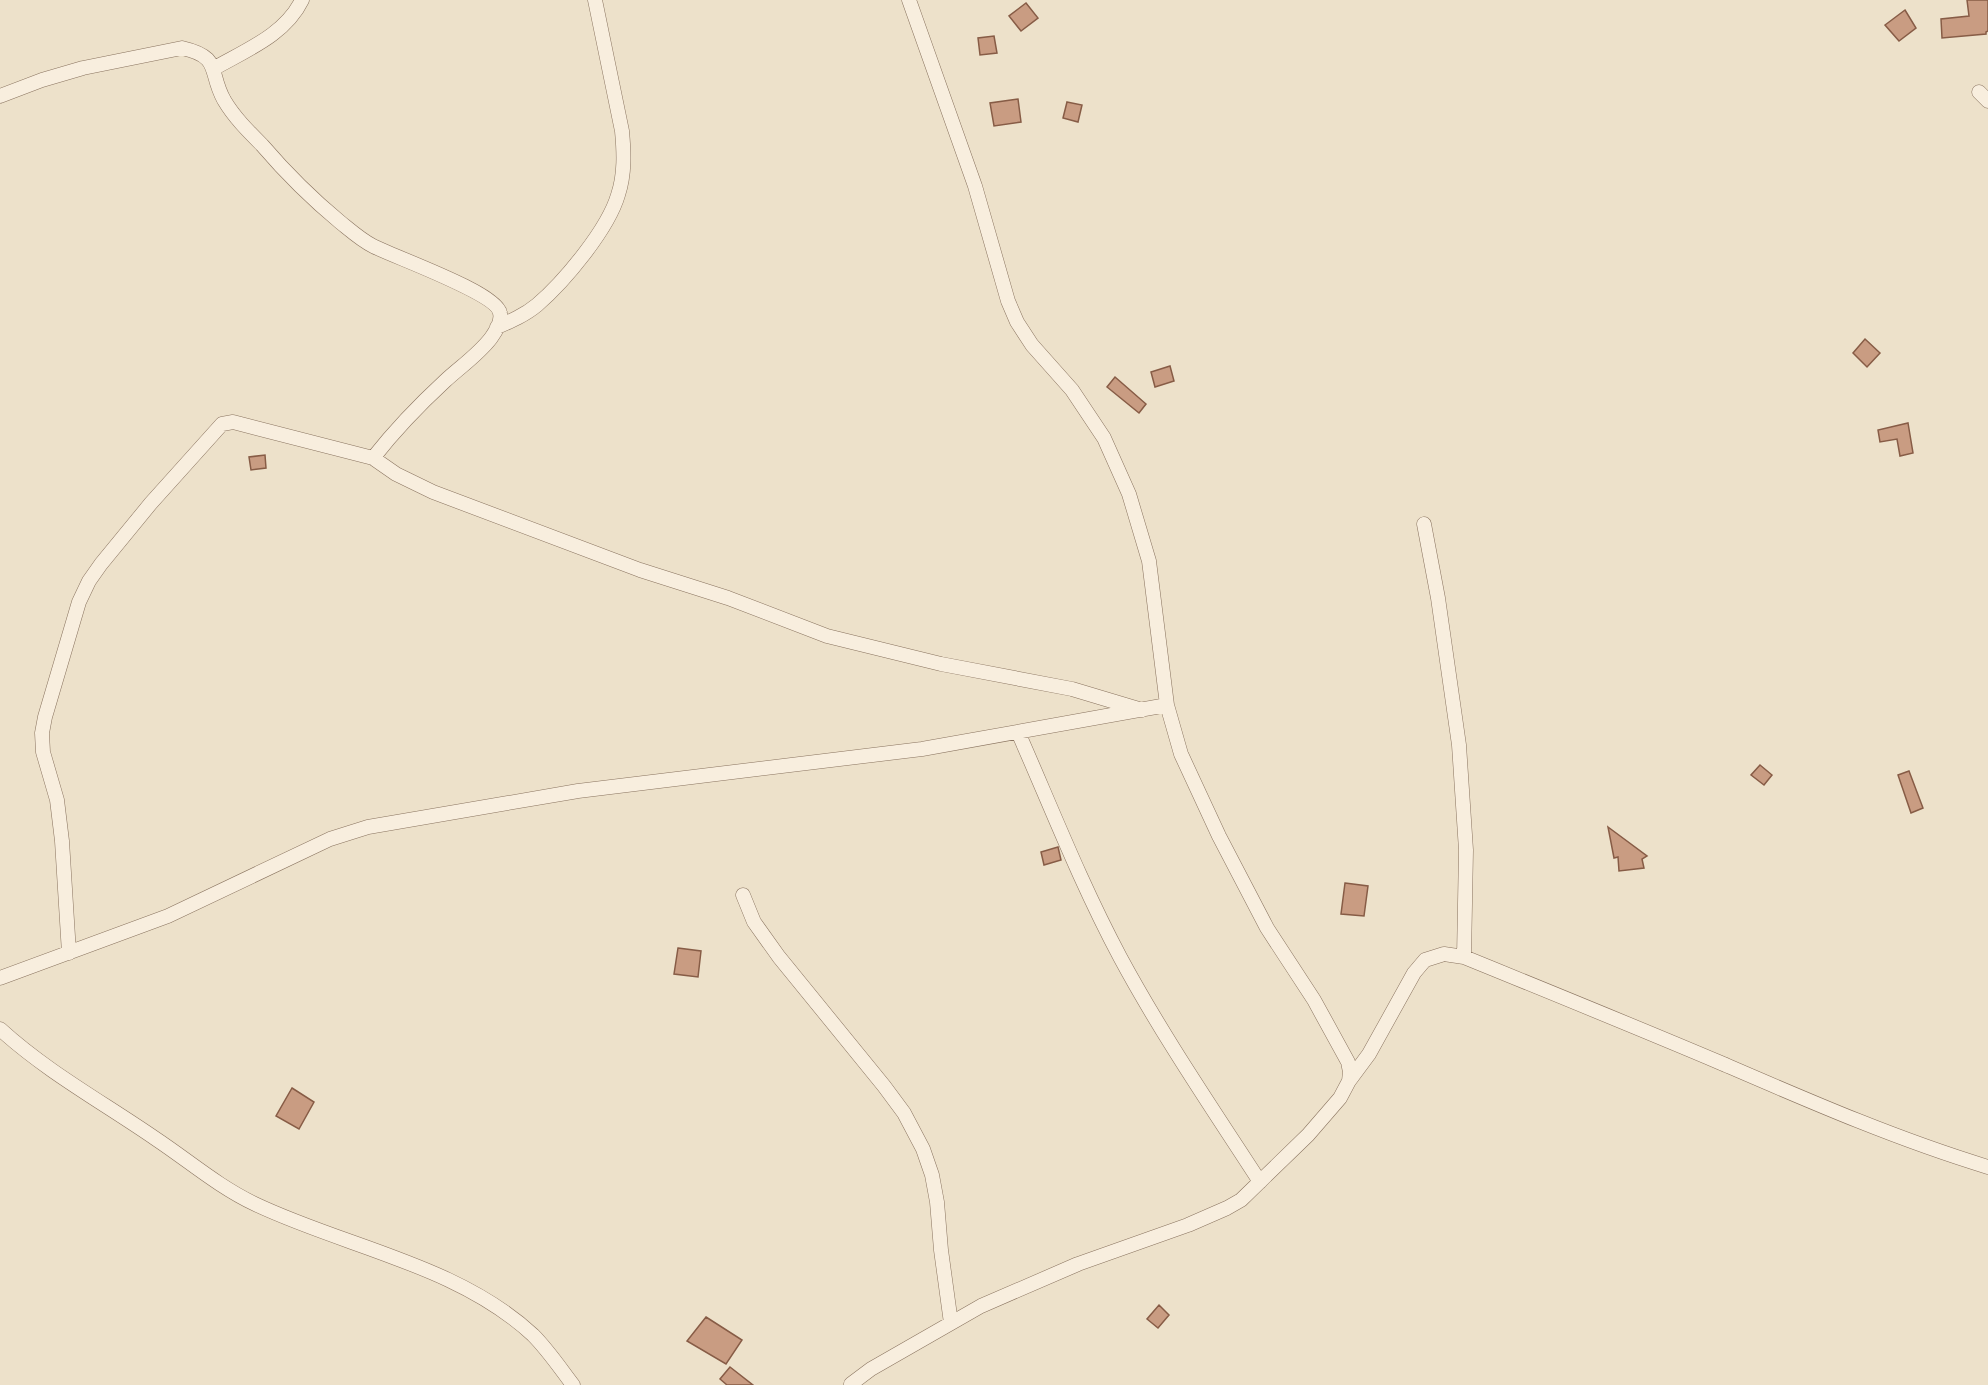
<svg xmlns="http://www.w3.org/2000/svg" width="1988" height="1385" viewBox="0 0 1988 1385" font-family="'PT Serif',serif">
  <rect width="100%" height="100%" fill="#ede1ca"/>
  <path fill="#c99c82" stroke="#875c46" stroke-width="1.5" d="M1967 0H1988V31L1986 32V34L1942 38 1941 19 1969 16Z
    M1026 3 1038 18 1021 31 1009 16Z
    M1905 10 1916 28 1899 41 1885 25Z
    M994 36 997 53 980 55 978 38Z
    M1018 99 1021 122 994 126 990 103Z
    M1067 102 1082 105 1078 122 1063 118Z
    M1865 339 1880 353 1867 367 1853 353Z
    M1170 366 1174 381 1155 387 1151 372Z
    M1115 377 1146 404 1139 413 1107 387Z
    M1908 423 1913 453 1900 456 1897 439 1880 442 1878 430Z
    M265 455 266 468 251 470 249 457Z
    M1760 765 1772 775 1764 785 1751 775Z
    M1909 771 1923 808 1911 813 1898 775Z
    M1608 827 1647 856 1642 859 1644 868 1619 871 1618 857 1614 858Z
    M1058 847 1061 860 1044 865 1041 852Z
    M1345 883 1368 886 1364 916 1341 914Z
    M678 948 701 951 698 977 674 974Z
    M292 1088 314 1102 299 1129 276 1116Z
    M1159 1305 1169 1315 1158 1328 1147 1319Z
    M706 1317 742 1340 726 1364 687 1341Z
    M730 1367 753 1385H727L720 1379Z"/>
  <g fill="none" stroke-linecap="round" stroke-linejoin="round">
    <g stroke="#89735f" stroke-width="15">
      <path id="street" d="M213 69C246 50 285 35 302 0
        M1979 92 1988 101
        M0 96 42 80 83 68 182 48C222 57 208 71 224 100 234 117 248 131 262 145 286 173 311 198 340 222 350 230 361 240 373 246 394 257 497 293 500 313 502 321 496 331 491 338 478 355 460 367 445 381 419 405 395 430 373 458
        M497 327C511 321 525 315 537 305 565 281 608 229 618 195 625 174 624 152 622 131L595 0
        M1424 524 1438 598 1459 745 1466 850 1464 957
        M1018 732C1051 807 1081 884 1120 957 1162 1035 1212 1108 1260 1182
        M743 895 754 922 779 957 884 1086 904 1113 923 1149 932 1175 937 1202 941 1250 951 1323
        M69 953 62 841 57 800 43 752 42 733 45 717 79 602 89 581 101 564 151 503 222 424 233 422 373 458 396 474 433 492 640 570 728 598 827 636 941 664 1072 689 1142 710
        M0 978 168 916 330 839 368 827 578 791 922 749 1167 705
        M0 1029C47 1072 104 1103 156 1139 189 1161 219 1187 255 1204 345 1247 458 1265 533 1335 548 1350 560 1368 573 1385
        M1349 1081 1369 1054 1414 973 1425 960 1444 954 1464 957C1550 992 1636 1027 1721 1063 1809 1101 1896 1139 1988 1167
        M851 1384 871 1369 981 1306 1078 1264 1188 1225 1227 1208 1241 1200 1308 1135 1340 1098 1349 1081 1350 1072 1348 1062 1314 1000 1267 928 1219 836 1181 754 1167 705 1149 561 1129 494 1104 438 1072 390 1032 345 1017 322 1008 301 975 186 909 0"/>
    </g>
    <use href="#street" stroke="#f8eede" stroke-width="14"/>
  </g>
</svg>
